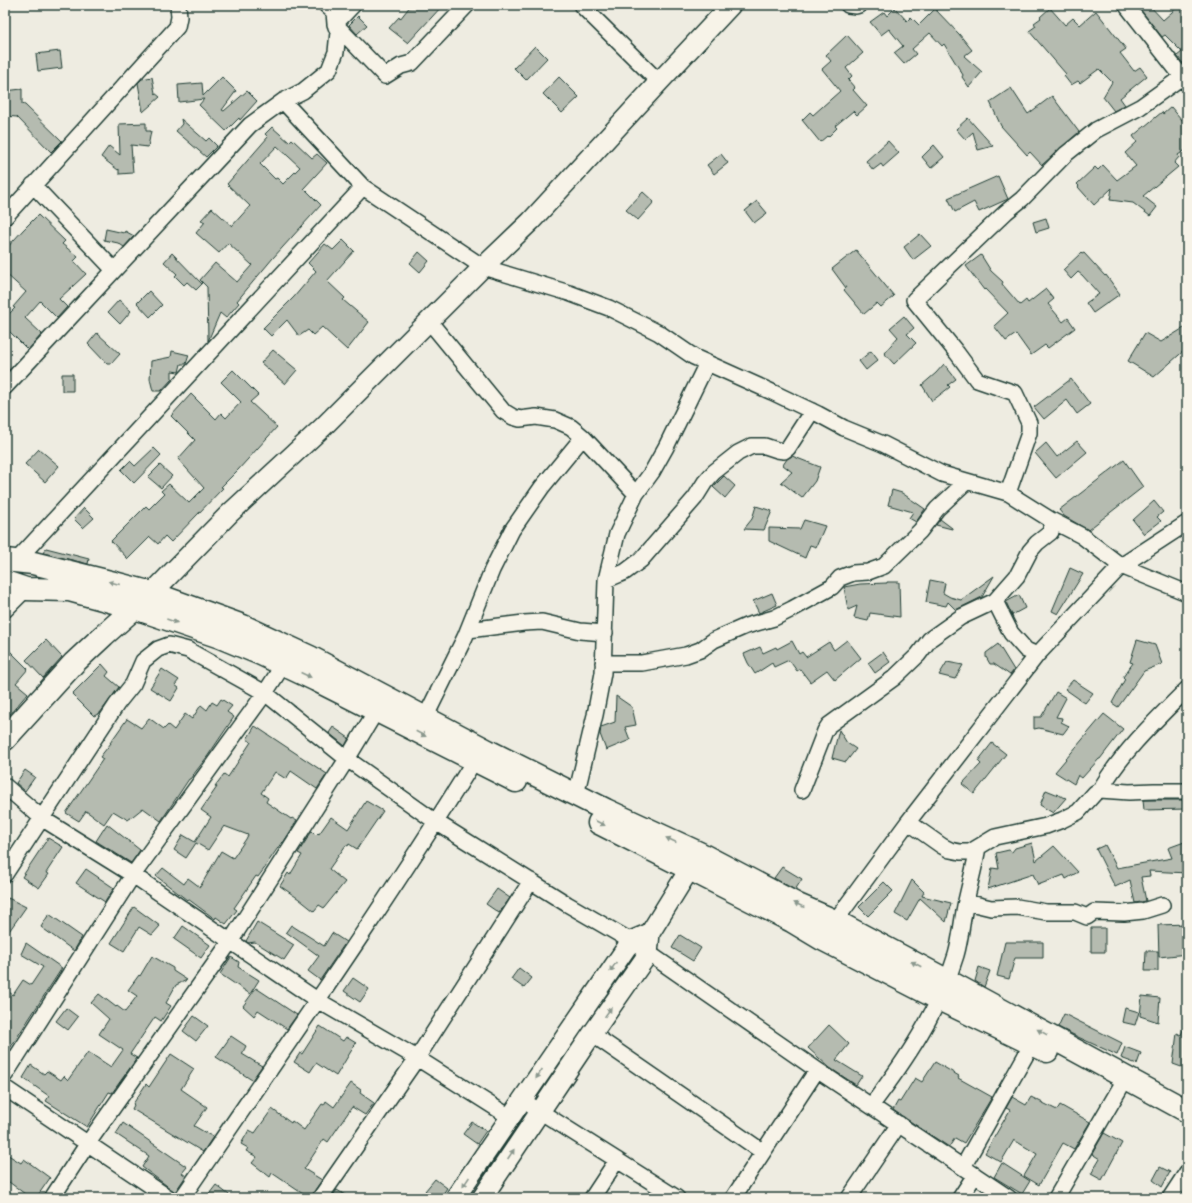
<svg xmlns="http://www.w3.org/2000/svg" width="1192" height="1203" viewBox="0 0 1192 1203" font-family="Kalam,sans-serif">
  <rect width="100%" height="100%" fill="#eeece1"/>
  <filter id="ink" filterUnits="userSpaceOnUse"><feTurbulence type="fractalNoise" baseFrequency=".025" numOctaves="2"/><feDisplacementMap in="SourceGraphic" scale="8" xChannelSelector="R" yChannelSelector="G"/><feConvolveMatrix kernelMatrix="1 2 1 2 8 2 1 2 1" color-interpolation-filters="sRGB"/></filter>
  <g filter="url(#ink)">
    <path fill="#b5bbb0" stroke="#1f3d34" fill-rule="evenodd" d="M411 5H443L408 43 389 28 399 17 400 19Z
      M1145 5H1149L1163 20 1180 5H1187V68L1177 56 1182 52 1165 35 1162 37 1140 9Z
      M895 8 907 21 911 17 919 25 935 9 959 34 972 50 964 56 982 72 969 87 962 77 963 75 944 44 942 46 930 33 912 49 916 54 904 64 894 53 903 46 889 29 881 35 870 22 884 12 887 16Z
      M1050 8 1065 25 1073 18 1080 25 1096 11 1126 49 1120 53 1134 71 1140 67 1147 76 1120 98 1125 105 1114 111 1103 97 1112 82 1099 69 1080 83 1078 81 1071 85 1064 76 1066 74 1029 31 1036 26 1034 23 1041 18 1040 17Z
      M358 16 367 25 357 34 349 25Z
      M847 35 863 53 846 68 852 76 848 80 855 88 853 90 867 106 857 115 853 111 835 126 837 128 828 137 827 136 820 142 802 120 810 112 813 115 840 91 822 69 831 61 826 55Z
      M535 46 547 58 526 80 514 68Z
      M60 51 62 68 38 71 36 54Z
      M152 77 155 93 160 97 143 112 138 83 142 79Z
      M222 77 236 91 222 110 224 111 247 91 257 101 240 120 239 118 226 131 199 105 204 99 179 102 178 85 202 83 203 96Z
      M559 77 579 97 562 113 543 94Z
      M1011 88 1028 114 1052 96 1079 132 1042 165 1030 152 1027 155 1001 126 990 102Z
      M22 89V104L25 105 62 141 51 152 17 117 5 116V91Z
      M1171 107 1187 126V149L1178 155 1179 157 1174 163 1178 167 1143 196 1157 207 1150 216 1133 203 1110 200 1112 188 1094 205 1078 187 1079 186 1077 184 1095 167 1098 170 1103 165 1117 180 1136 166 1125 153 1137 142 1133 136 1162 112 1163 114Z
      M968 118 975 126 993 146 978 150 973 132 965 139 956 129Z
      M181 119 206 141 209 138 217 146 206 157 176 131 182 124Z
      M146 123V131H151L148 147 131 145 133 173 119 174V169L118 170 101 157 109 146 120 155 119 124Z
      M272 127 289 142 292 139 312 158 317 154 327 163 304 188 321 205 273 258 237 301 239 303 226 318 220 313 208 341 207 287 200 280 215 263 237 282 252 265 228 243 219 253 196 233 205 222 201 220 212 208 232 226 250 206 227 184 268 137 265 134ZM277 146 300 167 283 184 277 178 275 179 260 164Z
      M888 141 899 153 883 167 881 164 873 170 866 161Z
      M934 145 944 157 931 168 922 157Z
      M721 154 728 163 714 174 707 165Z
      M998 176 1008 199 979 212 974 202 955 212 948 198Z
      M643 192 654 202 638 220 626 210Z
      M757 201 767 213 754 223 745 211Z
      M38 215 65 241 62 244 78 257 74 261 86 274 59 299 67 307 57 318 40 301 25 318 42 334 28 350 5 327V318L15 308 13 307 26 292 5 273V250L23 230Z
      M1046 218 1049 228 1036 232 1033 222Z
      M106 229 124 233 125 231 134 236 124 247 118 243 104 240Z
      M920 234 931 246 913 260 904 247Z
      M343 240 354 251 327 281 345 298 343 300 369 322 347 350 322 327 313 335 308 330 299 336 287 320 271 336 263 328 294 297 316 271 308 263 325 244 333 250Z
      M856 250 894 296 881 307 877 303 864 314 844 290 846 288 832 269Z
      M419 252 429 261 420 272 410 263Z
      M172 253 202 284 196 290 187 282 184 285 175 276 177 274 164 262Z
      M1081 253 1082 254 1084 253 1105 276 1106 275 1120 294 1093 313 1086 303 1099 294 1082 275 1078 272 1071 279 1063 270Z
      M981 255 991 271 1003 282 1002 284 1020 305 1026 300 1028 303 1046 289 1054 299 1048 304 1063 322 1068 318 1075 328 1048 348 1045 345 1031 355 1016 334 1006 341 994 326 1008 313 985 289 984 290 966 266Z
      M149 291 162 305 150 317 137 303Z
      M119 300 131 311 120 324 108 312Z
      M904 316 914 328 907 334 916 343 894 364 884 353 898 337 890 328Z
      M1187 326V348L1154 377 1128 361 1145 333 1161 342Z
      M97 333 120 354 111 364H107L88 344Z
      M273 350 297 370 285 384 261 363Z
      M172 351 189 355 186 364H181L179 372 172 371V379L161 391H153L150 379 151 361 171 357Z
      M871 351 878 360 866 370 859 361Z
      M944 364 956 379 948 385 950 387 932 401 922 385 936 373Z
      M233 370 258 395 250 402 277 427 238 470 221 487 223 488 171 542 165 536 158 544 150 537 128 559 111 541 146 506 149 509 164 494 161 491 169 484 189 503 204 488 178 459 195 440 171 416 191 394 216 419 221 413 226 418 241 402 221 382Z
      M62 374H73V391H62Z
      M1071 379 1090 404 1077 414 1067 400 1044 419 1034 407Z
      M1077 441 1087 452 1056 478 1035 453 1046 443 1057 457Z
      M154 448 161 455 134 483 121 470 130 461 135 466Z
      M39 449 59 466 45 482 25 464Z
      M792 456 820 467 815 481 802 498 781 482 792 472 783 465 787 459Z
      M1124 460 1143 487 1088 530 1064 516 1059 510Z
      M160 465 172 476 161 488 148 477Z
      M724 476 735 486 725 498 713 487Z
      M892 490 902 493 925 509 916 522 909 518 913 512 888 505Z
      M1154 501 1163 512 1157 517 1161 521 1144 534 1133 520Z
      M756 506 772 511 764 530 744 529 752 519Z
      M84 508 94 518 83 528 74 519Z
      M940 519 952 528V529L936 525Z
      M804 520 825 526 816 547 810 545 805 558 769 541V528L800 529Z
      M46 548 89 559 88 564 43 553Z
      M1070 568 1083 574 1058 614 1052 611Z
      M994 576 982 597 956 610 948 602 946 606 926 602 930 580 945 583 943 593 950 597 961 600Z
      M887 582H899L900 617 870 613 868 621 854 618 857 606 848 610 844 587 860 584 887 583Z
      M772 593 777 605 759 613 753 601Z
      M1019 595 1025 608 1012 615 1006 602Z
      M46 640 62 657 43 678 26 660Z
      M847 640 861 658 835 680 827 670 810 682 800 669 797 671 789 660 774 667 772 663 755 674 748 663 744 654 760 647 763 653 776 647 777 649 792 641 799 654 802 652 806 657 829 642 834 650Z
      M1137 640 1155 645 1162 664 1144 671 1118 707 1112 703 1125 679 1123 677 1133 663 1130 662Z
      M998 644 1014 670 1010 675 994 664H990L986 657V653Z
      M5 646 28 669 16 683 28 693 5 720Z
      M883 652 890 662 875 673 868 663Z
      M947 662 963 665 955 679 939 675Z
      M102 664 109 672 106 676 119 687 100 713 94 716 72 694Z
      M162 669 179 680 175 685 179 688 171 701 150 688Z
      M1073 680 1093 693 1085 703 1065 689Z
      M1056 692 1066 698 1056 717 1062 718 1061 722 1069 726 1063 734 1039 728 1034 729V717H1041Z
      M616 696 632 707 636 725 625 727 630 740 606 750 600 734 601 727 615 722Z
      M221 699 232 706 227 712 234 717 207 757 190 779H189L161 821 143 808 128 820 113 811 104 824 86 811 79 821 66 813 103 759 100 757 111 743H110L127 719 141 728 149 718 164 729 168 725 174 730 185 714 192 719 201 705 207 710 212 702 217 705Z
      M1104 714 1123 729 1100 759H1099L1082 778 1078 775 1074 784 1055 772Z
      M255 726 327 774 317 789 291 771 286 779 275 772 261 793 268 798 266 802 291 819 292 818 297 821 283 843 282 842 266 865H267L258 877 256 876 234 908 237 910 226 924 216 917 215 919 188 899 187 900 156 876 163 868 184 884 188 878 200 887 221 851 233 858 246 839 248 835 224 826 208 850 196 843 186 858 174 850 183 835 195 842 211 817 201 810 217 787 215 786 224 774 228 777 251 742 247 739Z
      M333 727 349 738 345 746 329 733Z
      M839 730 847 743 856 749 846 762 832 758Z
      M992 743 1006 754 974 794 962 784 981 764 978 761Z
      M25 770 35 777 25 791 16 783Z
      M1046 790 1066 798 1053 813 1040 805Z
      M1143 800H1187V809L1144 810Z
      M366 801 383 811 357 849 349 844 348 846 346 845 329 869 345 882 324 908 319 905 314 911 299 899 280 886 288 873 290 875 302 855 298 853 312 831 316 835 318 833 319 834 331 817 348 829Z
      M107 824 140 850 131 863 96 841Z
      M48 838 63 847 46 873 49 874 39 888 22 877Z
      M1187 841V873L1149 871 1150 876 1141 877 1146 901 1135 903 1130 880 1115 887 1096 849 1105 845 1117 868 1172 858 1168 848Z
      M1032 843 1036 861 1054 846 1078 872 1066 879 1064 875 1038 885 1033 874 988 889 992 868 999 869 996 853 1009 850 1012 852 1015 848Z
      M782 867 802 879 795 890 774 878Z
      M86 869 114 888 105 902 76 883Z
      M912 880 924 892 922 896 951 903 946 922 920 898 907 921 895 914Z
      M884 882 893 891 868 916 859 907Z
      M497 889 510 898 499 913 486 904Z
      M8 898 26 907 5 937V904Z
      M134 907 160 926 152 935 139 927 124 951 111 943Z
      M49 914 82 937 74 951 41 927Z
      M257 922 294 945 284 960 255 942 248 943 246 941Z
      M1187 924V954L1159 957 1158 925Z
      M291 925 324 946 332 933 346 942 320 980 308 971 319 956 286 932Z
      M183 926 210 945 201 958 174 939Z
      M1091 928H1105V952H1091Z
      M680 935 701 948 693 961 672 948Z
      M1005 942H1043V958H1015L1009 979 997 976Z
      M26 943 62 968 5 1056V989L13 995 23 980 31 985 43 967 21 954Z
      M1146 951H1158V971H1145Z
      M152 956 173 968V971L187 980 176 985 166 1003 171 1006 161 1021 155 1017 130 1054 137 1058 112 1093 109 1092 87 1127 46 1101 49 1096 23 1078 31 1065 44 1074 47 1071 61 1080 64 1076 68 1080 88 1052 111 1067 123 1050 99 1034 109 1019 91 1003 99 994 116 1007 117 1006 125 1012 137 996 128 990 139 975 140 976Z
      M231 957 239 962 238 967 259 980 250 994 220 974Z
      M979 967 990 971 984 987 975 981Z
      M519 968 532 978 524 988 511 979Z
      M353 978 369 989 360 1002 344 991Z
      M256 988 297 1015 287 1029 258 1010 254 1016 243 1006Z
      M1142 996 1160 998 1158 1022 1140 1016Z
      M66 1008 78 1017 68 1030 56 1021Z
      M1125 1008 1139 1012 1135 1025 1122 1022Z
      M1064 1014 1122 1043 1117 1055 1078 1037 1058 1027Z
      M194 1016 208 1026 196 1041 183 1031Z
      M1186 1022H1187V1069L1173 1064 1177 1033 1181 1035Z
      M829 1025 849 1044 836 1060 862 1076 856 1085 830 1068 808 1048Z
      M320 1026 343 1041 346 1037 356 1043 336 1076 316 1063 310 1072 294 1062 300 1053 302 1054Z
      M231 1036 246 1046 242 1054 262 1066 252 1080 216 1057Z
      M1125 1047 1141 1053 1137 1064 1121 1058Z
      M171 1054 194 1069 181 1089 207 1107 194 1126 213 1137 203 1152 132 1109 134 1105 133 1104 146 1084 149 1087Z
      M935 1062 959 1076 958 1078 992 1097 964 1143 955 1138 949 1147 893 1110 898 1101 900 1102 915 1078 922 1082Z
      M351 1083 361 1090 360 1093 374 1103 365 1115 352 1107 328 1142 324 1139 304 1169 322 1180 313 1193 311 1198H301L303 1194 272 1173 270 1177 252 1163 257 1157 246 1151 248 1148 241 1144 249 1130 255 1133 272 1109 291 1123 292 1121 304 1130 322 1104 324 1105 326 1101 334 1107Z
      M1012 1097 1026 1105 1031 1097 1057 1110 1060 1105 1090 1122 1074 1149 1063 1143 1039 1185 1024 1176 1037 1154 1014 1140 1001 1162 985 1153 1010 1110 1006 1108Z
      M472 1122 486 1131 477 1144 463 1134Z
      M123 1123 187 1167 182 1173 186 1176 175 1192 142 1167 149 1156 116 1134Z
      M1104 1133 1122 1143 1102 1180 1091 1174 1100 1159 1092 1154Z
      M5 1153 21 1163 24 1159 50 1178 36 1198H22L25 1194 5 1179Z
      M1002 1163 1030 1181 1022 1194 994 1177Z
      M1160 1167 1170 1172 1162 1187 1153 1180Z
      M435 1179 447 1188 440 1198H435L425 1191Z
      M216 1185 233 1198H206Z
      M337 1190 350 1198H331Z"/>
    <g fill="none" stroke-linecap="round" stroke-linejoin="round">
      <g stroke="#1f3d34" stroke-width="18">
        <path id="minor" d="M581 5 659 82
          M848 5 856 6 859 5
          M1126 5 1187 83
          M335 24 385 76 401 66 412 63 467 5
          M335 24 353 5
          M283 101 363 187 483 267 569 293 609 308 659 333 694 357 772 392 818 414 844 428 883 444 942 474 1008 493 1051 520 1082 536 1121 566 1187 593
          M33 185 114 270
          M5 217 177 27 179 17 178 5
          M429 321 503 411 513 417 520 419 536 417 555 420 571 427 583 437 636 494
          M5 387 250 125 283 101 303 91 329 70 336 52 338 32 335 24 334 12 326 5
          M1008 493 1029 433V423L1015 393 977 380 957 353 914 300 1006 212 1022 199 1066 154 1096 130 1140 107 1182 77
          M16 561 363 187
          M606 580 625 572 641 560 695 498 705 482 714 472 738 453 752 446H765L777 450 784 451 788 448 812 411
          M995 601 1011 633 1026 650 1037 655
          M5 610 26 589
          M468 630 524 623 542 622 580 631 605 633
          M603 663H642L686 655 700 650 714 640 746 626 774 618 792 609 832 587 840 578 853 573 868 572 884 566 920 531 937 509 966 482
          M425 718 465 637 492 570 512 530 542 487 583 437
          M5 786 43 819 133 875 317 1000 417 1058 510 1117
          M802 790 825 731 829 725 894 678 918 655 930 639 961 617 995 601 1017 576 1030 551 1037 543 1051 532V520
          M1100 790C1122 752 1156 720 1187 689
          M576 795 595 715 603 673 606 580 617 534 636 494 652 472 666 447 707 363
          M908 822 942 846 950 850 960 852H970L995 837 1046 826 1062 820 1078 812 1095 793 1100 790 1129 792 1154 791H1187
          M5 874 117 704 133 684 143 661 158 649 169 645 188 650 265 693 347 759 436 822 567 904 631 941 817 1070 1009 1198
          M966 902 991 908 1017 907 1046 912H1075L1087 917 1094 912 1124 913 1143 911 1162 905
          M830 928 908 822 1037 655 1121 566 1187 523
          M592 1034 763 1152
          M5 1075 133 875 265 693 283 665
          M5 1088 169 1198
          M522 1100 677 1198
          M871 1106C906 1060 939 1011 956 955 961 938 962 919 966 901 970 883 975 865 978 847
          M963 1167 1032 1044
          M52 1198 88 1143 230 942 347 759 376 711
          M182 1198C281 1053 382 910 474 761
          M320 1198 417 1058 531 881
          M592 1198 617 1160
          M733 1198 817 1070
          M849 1198 899 1124
          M960 1198 975 1175
          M1056 1198 1120 1088
          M1170 1198 1187 1172"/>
      </g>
      <g stroke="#1f3d34" stroke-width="22">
        <path id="tertiary" d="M152 593 229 514 323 427 483 267 531 221 659 82 731 5
          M455 1198 631 941 650 933
          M482 1198 592 1034 648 954 650 933 697 857"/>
      </g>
      <g stroke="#1f3d34" stroke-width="25">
        <path id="primary" d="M5 739 74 663 104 635 147 597"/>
      </g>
      <g stroke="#1f3d34" stroke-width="25">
        <path id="trunk" d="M5 560 33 563 114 583 152 593 243 626 310 657 488 751 606 810 699 853 798 905 835 921 946 980 1187 1111
          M5 582 26 589 69 590 135 608 220 637 261 654 316 680 516 781
          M599 823 792 921 822 939 939 999 1047 1051"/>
      </g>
      <use href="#minor" stroke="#f7f3e8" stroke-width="15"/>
      <use href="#tertiary" stroke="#f7f3e8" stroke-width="19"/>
      <use href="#primary" stroke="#f7f3e8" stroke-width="22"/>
      <use href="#trunk" stroke="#f7f3e8" stroke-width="22"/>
    </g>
    <defs><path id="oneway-solid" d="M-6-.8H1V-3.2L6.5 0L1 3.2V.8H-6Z"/></defs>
    <g fill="#8b988e">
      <use href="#oneway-solid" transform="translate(114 583) rotate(-165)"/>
      <use href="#oneway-solid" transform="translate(172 621) rotate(19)"/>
      <use href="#oneway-solid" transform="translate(306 675) rotate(25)"/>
      <use href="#oneway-solid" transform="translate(421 734) rotate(27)"/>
      <use href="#oneway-solid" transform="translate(600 823) rotate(27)"/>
      <use href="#oneway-solid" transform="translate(671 840) rotate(-155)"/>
      <use href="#oneway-solid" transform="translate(799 905) rotate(-155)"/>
      <use href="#oneway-solid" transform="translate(916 964) rotate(-152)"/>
      <use href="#oneway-solid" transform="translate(613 967) rotate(124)"/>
      <use href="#oneway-solid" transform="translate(608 1012) rotate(-55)"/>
      <use href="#oneway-solid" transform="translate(1042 1032) rotate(-151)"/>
      <use href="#oneway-solid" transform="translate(539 1074) rotate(124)"/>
      <use href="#oneway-solid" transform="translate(511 1154) rotate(-56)"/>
      <use href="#oneway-solid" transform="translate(466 1182) rotate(124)"/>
    </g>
  </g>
  <rect width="1192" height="1203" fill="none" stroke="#f7f3e8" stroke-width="20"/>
  <rect x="10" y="10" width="1172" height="1183" fill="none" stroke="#1f3d34" stroke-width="1.5" filter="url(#ink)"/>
</svg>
